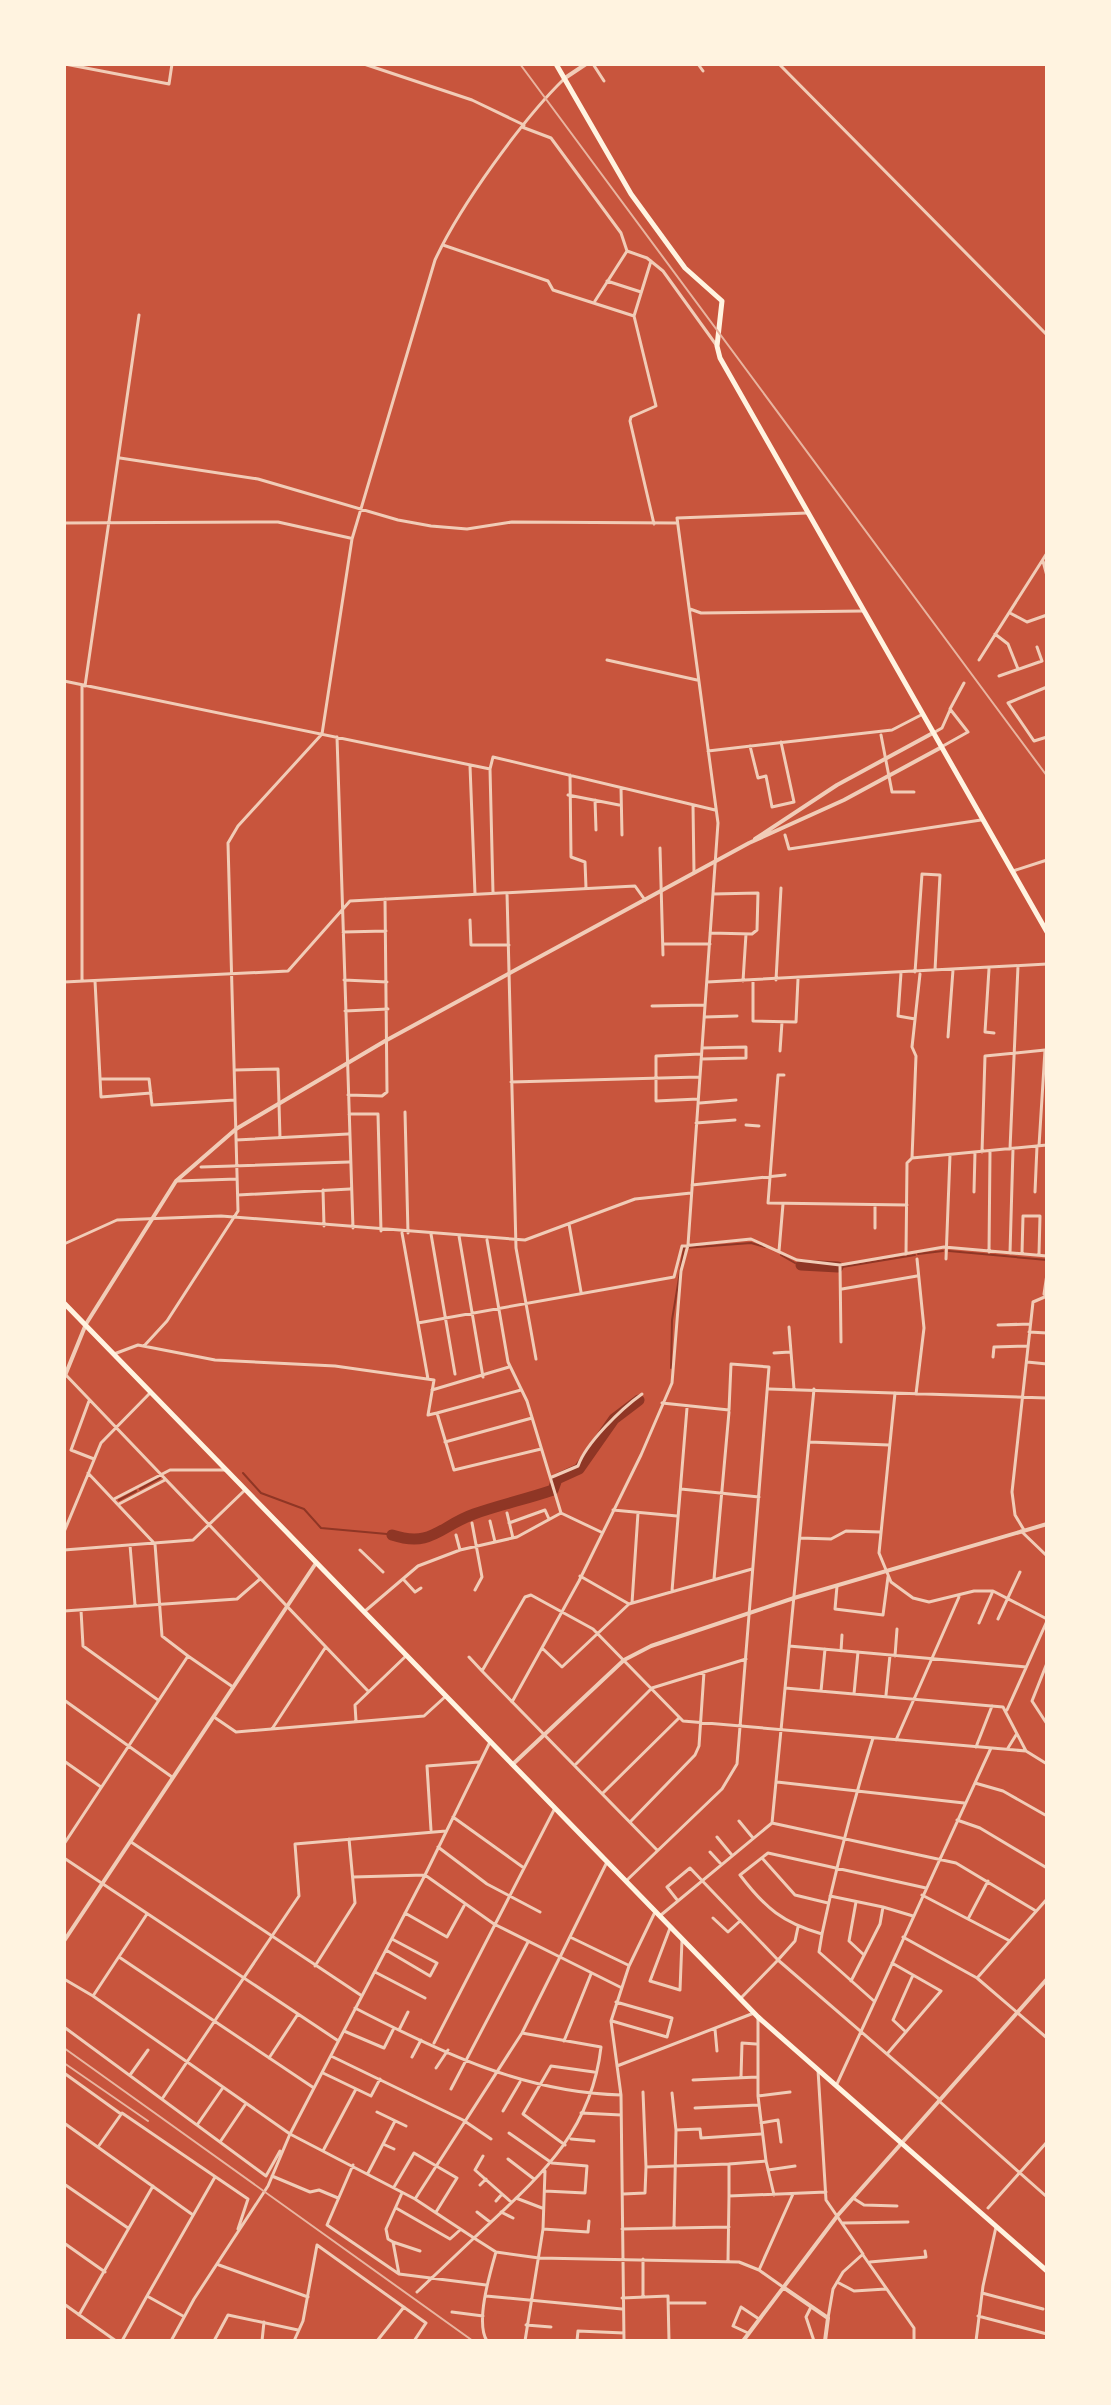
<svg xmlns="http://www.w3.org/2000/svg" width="1111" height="2405" viewBox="0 0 1111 2405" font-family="'Source Serif 4',serif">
  <rect width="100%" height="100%" fill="#c8553d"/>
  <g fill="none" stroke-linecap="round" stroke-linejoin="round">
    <path stroke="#8f3625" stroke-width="2" d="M949 1251 1047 1260
      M918 1254 943 1251
      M781 1255 795 1263
      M842 1267 915 1255
      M671 1368 672 1320 684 1248 751 1243 765 1247
      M243 1473 261 1493 304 1509 321 1528 387 1534
      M140 1489 160 1478
      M119 1500 136 1491"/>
    <path stroke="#8f3625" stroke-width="11" d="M801 1265 838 1267
      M392 1535C432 1548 440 1526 474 1514 499 1505 527 1499 553 1490L557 1479 579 1469 614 1419 639 1400"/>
    <path stroke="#f1ccb7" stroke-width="3" d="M65 64 169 84 172 64
      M364 64 472 100 524 125
      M593 64 604 81
      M698 64 703 71
      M779 64 1047 335
      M522 127 551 138 621 233 627 251 647 258 663 271 717 346
      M443 245 548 281 553 290 634 316 651 261
      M607 281 641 292
      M595 301 627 251
      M634 316 656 406 631 417 630 421 654 524
      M120 458 258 479 398 520 431 526 467 529 512 522 676 523
      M64 523 278 522 350 538
      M1043 561 1047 576
      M690 609 701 613 863 611
      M1010 613 1027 622 1047 615
      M995 634 1008 644 1018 669
      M607 660 697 680
      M979 660 1047 553
      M999 676 1042 661 1037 647
      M64 681 490 769
      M85 686 139 315
      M1047 687 1008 703 1034 741 1047 737
      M935 732 942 728 950 710
      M881 735 892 792H914
      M337 737 353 1228
      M750 746 758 778 766 776 772 807 794 802 781 742
      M943 746 968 732 950 709 964 683
      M708 751 892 730 921 715
      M470 766 475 894
      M570 775 571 857 585 862 586 888
      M621 788 622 835
      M568 795 619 805
      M595 800 596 830
      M693 805 694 873
      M785 835 789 849 981 820
      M660 848 663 955
      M1013 871 1047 860
      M493 893 490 769 493 757 715 810
      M507 893 516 1248 536 1359
      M470 920 471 945H509
      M343 932 386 931
      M710 933 752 934 757 930 758 893 713 894
      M663 944H710
      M989 969 985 1032 994 1033
      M915 972 922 874 940 875 935 970
      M901 973 898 1016 915 1019
      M344 980 387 982
      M753 980V1021L796 1022 798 979
      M776 980 781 888
      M82 981V685
      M95 981 101 1097 151 1093
      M743 981 746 934
      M64 982 288 971 350 901 635 886 645 900
      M707 982 1047 964
      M652 1006 705 1005
      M345 1011 388 1009
      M705 1017 737 1016
      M948 1037 953 970
      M780 1051 782 1022
      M701 1059 746 1058V1047L702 1048
      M235 1070 278 1069 280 1138
      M784 1075H778L768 1203 907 1205
      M100 1079H149L152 1105 235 1100
      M511 1082 699 1077
      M348 1095 382 1096 387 1092 385 899
      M698 1099 656 1101V1056L701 1054
      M700 1103 736 1100
      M405 1112 408 1233
      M349 1114H378L381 1231
      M696 1123 735 1120
      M746 1125 759 1126
      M236 1140 348 1134
      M1010 1149 1018 966
      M982 1152 985 1056 1045 1050 1039 1146
      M912 1158 1047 1145
      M201 1167 349 1162
      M177 1181 237 1179
      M692 1185 785 1175
      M323 1190 324 1226
      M974 1192 975 1152
      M1035 1192 1037 1146
      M238 1195 350 1189
      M875 1205V1228
      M569 1224 581 1292
      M402 1233 428 1379
      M431 1234 455 1374
      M459 1236 483 1377
      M487 1240 508 1362 527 1401 561 1513
      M64 1244 117 1220 221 1216 525 1240 635 1199 691 1193
      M779 1251 783 1204
      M989 1252 990 1152
      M1010 1253 1013 1149
      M1022 1253 1023 1216H1040L1039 1254
      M906 1254 907 1163 912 1158 916 1056 912 1047 920 974
      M946 1259 950 1155
      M840 1265 841 1342
      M842 1289 917 1276
      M1044 1294 1047 1274
      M418 1323 674 1277 682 1246 751 1239 797 1260 840 1265 944 1247 1047 1256
      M998 1325 1030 1324
      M789 1327 794 1389
      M1029 1332 1047 1333
      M144 1346 167 1321 238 1211 228 843 238 826 322 734 352 539 435 260C460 206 522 120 564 79
      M774 1353 790 1352
      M114 1354 138 1345 215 1360 335 1366 434 1380 428 1415 437 1413
      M993 1357 994 1347 1027 1346
      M1027 1362 1047 1364
      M64 1373 368 1691
      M769 1389 1047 1398
      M432 1390 509 1367
      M521 1390 437 1413 454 1470 541 1449
      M895 1393 879 1553 891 1582 913 1598 929 1602 974 1591H993L1047 1619
      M916 1394 924 1328 917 1259
      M89 1401 71 1450 94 1459
      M445 1442 532 1418
      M809 1442 889 1445
      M552 1477 578 1466C586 1443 621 1409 642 1394
      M681 1489 759 1497
      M114 1499 170 1470H226
      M119 1504 165 1480
      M613 1510 677 1516
      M507 1513 513 1538
      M561 1513 601 1532
      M490 1521 495 1542
      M472 1523 482 1577 475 1590
      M509 1523 545 1510 549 1519
      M1024 1530 1015 1515 1012 1492 1033 1302 1047 1296
      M1021 1531 1047 1556
      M64 1532 101 1443 151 1392
      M456 1535 460 1550
      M800 1538 831 1539 846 1531 881 1532
      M130 1545 135 1605
      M64 1550 193 1540 245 1490
      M360 1550 383 1572
      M580 1576 629 1604 752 1569
      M714 1579 729 1412
      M404 1580 415 1592 421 1588
      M837 1586 835 1609 883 1615 888 1577
      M672 1591 687 1408
      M632 1603 638 1513
      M81 1610 83 1646 158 1700
      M64 1611 237 1599 260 1579
      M364 1612 418 1566 460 1550 517 1537 561 1513
      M998 1619 1020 1572
      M979 1623 993 1591
      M789 1646 1026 1667
      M542 1648 562 1667 629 1604
      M841 1651 842 1635
      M188 1656 233 1687
      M895 1656 897 1629
      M469 1657 482 1671
      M1047 1663 1032 1701 1047 1724
      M821 1691 825 1649
      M854 1694 858 1652
      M886 1695 890 1655
      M64 1700 172 1777
      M512 1702 579 1581 641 1455 672 1383 681 1271 688 1245 718 823 677 518 807 513
      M1007 1710 1047 1621
      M214 1717 236 1732 424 1716 446 1696
      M356 1721 355 1705 407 1655
      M272 1729 325 1648
      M873 1738C853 1803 836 1867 822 1934 783 1923 765 1908 740 1875L768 1853 926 1888
      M896 1740 959 1597
      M976 1747 992 1706
      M1008 1748 1016 1735
      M1026 1751 1047 1764
      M64 1761 101 1787
      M575 1765 652 1688 746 1659
      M777 1782 964 1803
      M975 1783 1003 1791 1047 1816
      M603 1793 679 1718
      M453 1817 524 1868
      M957 1820 980 1828 1047 1868
      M631 1821 695 1755 699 1746 704 1672
      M739 1821 753 1838
      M772 1823 956 1863 1036 1911
      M431 1830 427 1766 479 1762
      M717 1837 731 1854
      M131 1842 362 1996
      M64 1844 188 1656 162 1636 155 1544 88 1473
      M438 1847 487 1884 540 1912
      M657 1850 482 1671 525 1597 531 1595 593 1629 683 1721 1026 1751 1003 1707 785 1688
      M710 1852 721 1864
      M64 1858 337 2040
      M762 1858 795 1895 828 1903
      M353 1877 425 1875 490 1742
      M626 1881 722 1789 737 1764 769 1367 731 1364 729 1410 662 1403
      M922 1895 1010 1941
      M830 1896 883 1907 880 1924 851 1981
      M678 1901 667 1887 690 1868 778 1960 795 1941 798 1927
      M856 1902 849 1941 864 1955
      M883 1907 913 1916
      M405 1913 447 1937 464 1906
      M661 1915 772 1823 814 1389
      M713 1918 728 1932 740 1921
      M968 1919 988 1881
      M670 1928 650 1981 680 1990 682 1940
      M822 1934 819 1952 874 2001
      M570 1937 628 1965
      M903 1937 977 1978 1047 2038
      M386 1950 430 1976 437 1963 392 1939
      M119 1957 314 2088
      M315 1966 355 1903 349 1839
      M375 1972 425 1998
      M978 1977 1047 1899
      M64 1979 93 1996 147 1914
      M93 1996 290 2134 415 2199
      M740 1999 778 1960 939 2099
      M355 2008C440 2052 525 2093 621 2095
      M758 2018V2096L766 2161
      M612 2021 667 2037 672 2018 616 2002
      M64 2027 266 2176 280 2151
      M715 2029 717 2051
      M399 2030 408 2012
      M344 2031 384 2048 394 2028
      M906 2032 893 2020 913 1975
      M522 2033 601 2047C591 2136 534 2181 474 2238L496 2252 539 2258 739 2262 759 2270 783 2287
      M564 2041 591 1974
      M434 2043 555 1808
      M887 2054 941 1991 892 1963
      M331 2056 463 2120 491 2139
      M412 2057 421 2040
      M269 2058 298 2014
      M617 2066 754 2013
      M436 2068 448 2050
      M818 2070 826 2200 863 2254 843 2272 833 2289 828 2318
      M64 2073 121 2114
      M323 2073 371 2096 380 2079
      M130 2075 148 2050
      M741 2077 742 2043 756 2044
      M693 2080 757 2077
      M836 2086 991 1748
      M451 2089 528 1942
      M643 2092 646 2167 729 2164
      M672 2093 676 2130
      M758 2096 790 2092
      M162 2099 299 1896 295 1844 446 1831
      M939 2101 1047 2197
      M695 2108 758 2105
      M503 2111 520 2082
      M377 2112 406 2126
      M581 2113 621 2115
      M64 2123 193 2215
      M761 2123 778 2120 781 2142
      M197 2125 222 2089
      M509 2133 552 2163 587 2166 585 2193 545 2191
      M571 2139 594 2141
      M220 2142 245 2105
      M383 2144 394 2149
      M565 2145 523 2114 551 2066 594 2072
      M98 2147 122 2113 248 2199 238 2229
      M324 2149 356 2089
      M483 2156 475 2170 511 2202
      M508 2159 534 2179
      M353 2165 327 2225 399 2274 486 2285
      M768 2170 795 2166
      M368 2173 395 2121
      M272 2176 310 2192 319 2190 338 2198
      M64 2184 128 2228
      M480 2185 486 2179
      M394 2187 414 2153 457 2178 436 2212
      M623 2194 645 2193 646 2167
      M774 2195 766 2161 729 2164V2196L826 2192
      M516 2198 542 2208
      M853 2198 864 2205 897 2206
      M496 2201 502 2194
      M396 2208 450 2239 460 2230
      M988 2208 1047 2142
      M477 2212 490 2222
      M501 2212 513 2218
      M843 2223 908 2222
      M674 2227 676 2130 700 2129 701 2138 761 2134
      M543 2229 588 2232 589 2221
      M622 2229 729 2227
      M393 2242 420 2251
      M64 2243 105 2272
      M863 2255 914 2328V2341
      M643 2259V2296
      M728 2261 729 2196
      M870 2262 926 2257 925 2251
      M219 2265 308 2297
      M759 2270 793 2194
      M399 2274 393 2242 388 2239 386 2229 402 2193
      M837 2282 854 2291 886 2289
      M417 2292 474 2238 415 2199 522 2033 560 1957 620 1987
      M982 2293 1043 2309
      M147 2296 215 2177
      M486 2296 622 2309
      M622 2298 668 2296 669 2341
      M669 2303H705
      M64 2304 116 2341
      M811 2307 806 2317 814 2341
      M452 2312 483 2316
      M79 2315 153 2186
      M978 2316 1047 2334
      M526 2325 551 2327
      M748 2333 733 2326 741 2307 759 2319
      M122 2341 147 2296 183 2316
      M171 2341 194 2299 268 2186 290 2134 425 1875 494 1924 560 1957 607 1862
      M214 2341 228 2315 298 2330
      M262 2341 264 2322
      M294 2341 303 2321 317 2245 426 2323 414 2341
      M377 2341 404 2307
      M487 2341C475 2323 490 2273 496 2252
      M525 2341 543 2229 545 2171
      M577 2341 578 2331 624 2333
      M624 2341 621 2095 611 2021 629 1966 655 1912
      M976 2341 983 2286 996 2227"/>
    <path stroke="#f1ccb7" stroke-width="4" d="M565 78 586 64
      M755 839 837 785 931 734
      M64 1378 86 1324 176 1181 236 1129 385 1041 749 843 844 800 940 748
      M513 1764 624 1660 651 1646 794 1598 1047 1524
      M64 1941 316 1563
      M783 2287 828 2318 825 2341
      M743 2341 838 2215 1047 1979"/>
    <path stroke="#fff3e0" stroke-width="5" d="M556 64 631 194 685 268 722 301 717 346 720 358 1047 932"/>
    <path stroke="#fff3e0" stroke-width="5" d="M64 1303 758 2017 1047 2271"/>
    <path stroke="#e9b49f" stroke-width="2" d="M520 64 1047 776
      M64 2048 473 2341
      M64 2063 148 2121"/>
  </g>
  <rect width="1111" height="2405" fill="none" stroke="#fff3e0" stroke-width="132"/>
</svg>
